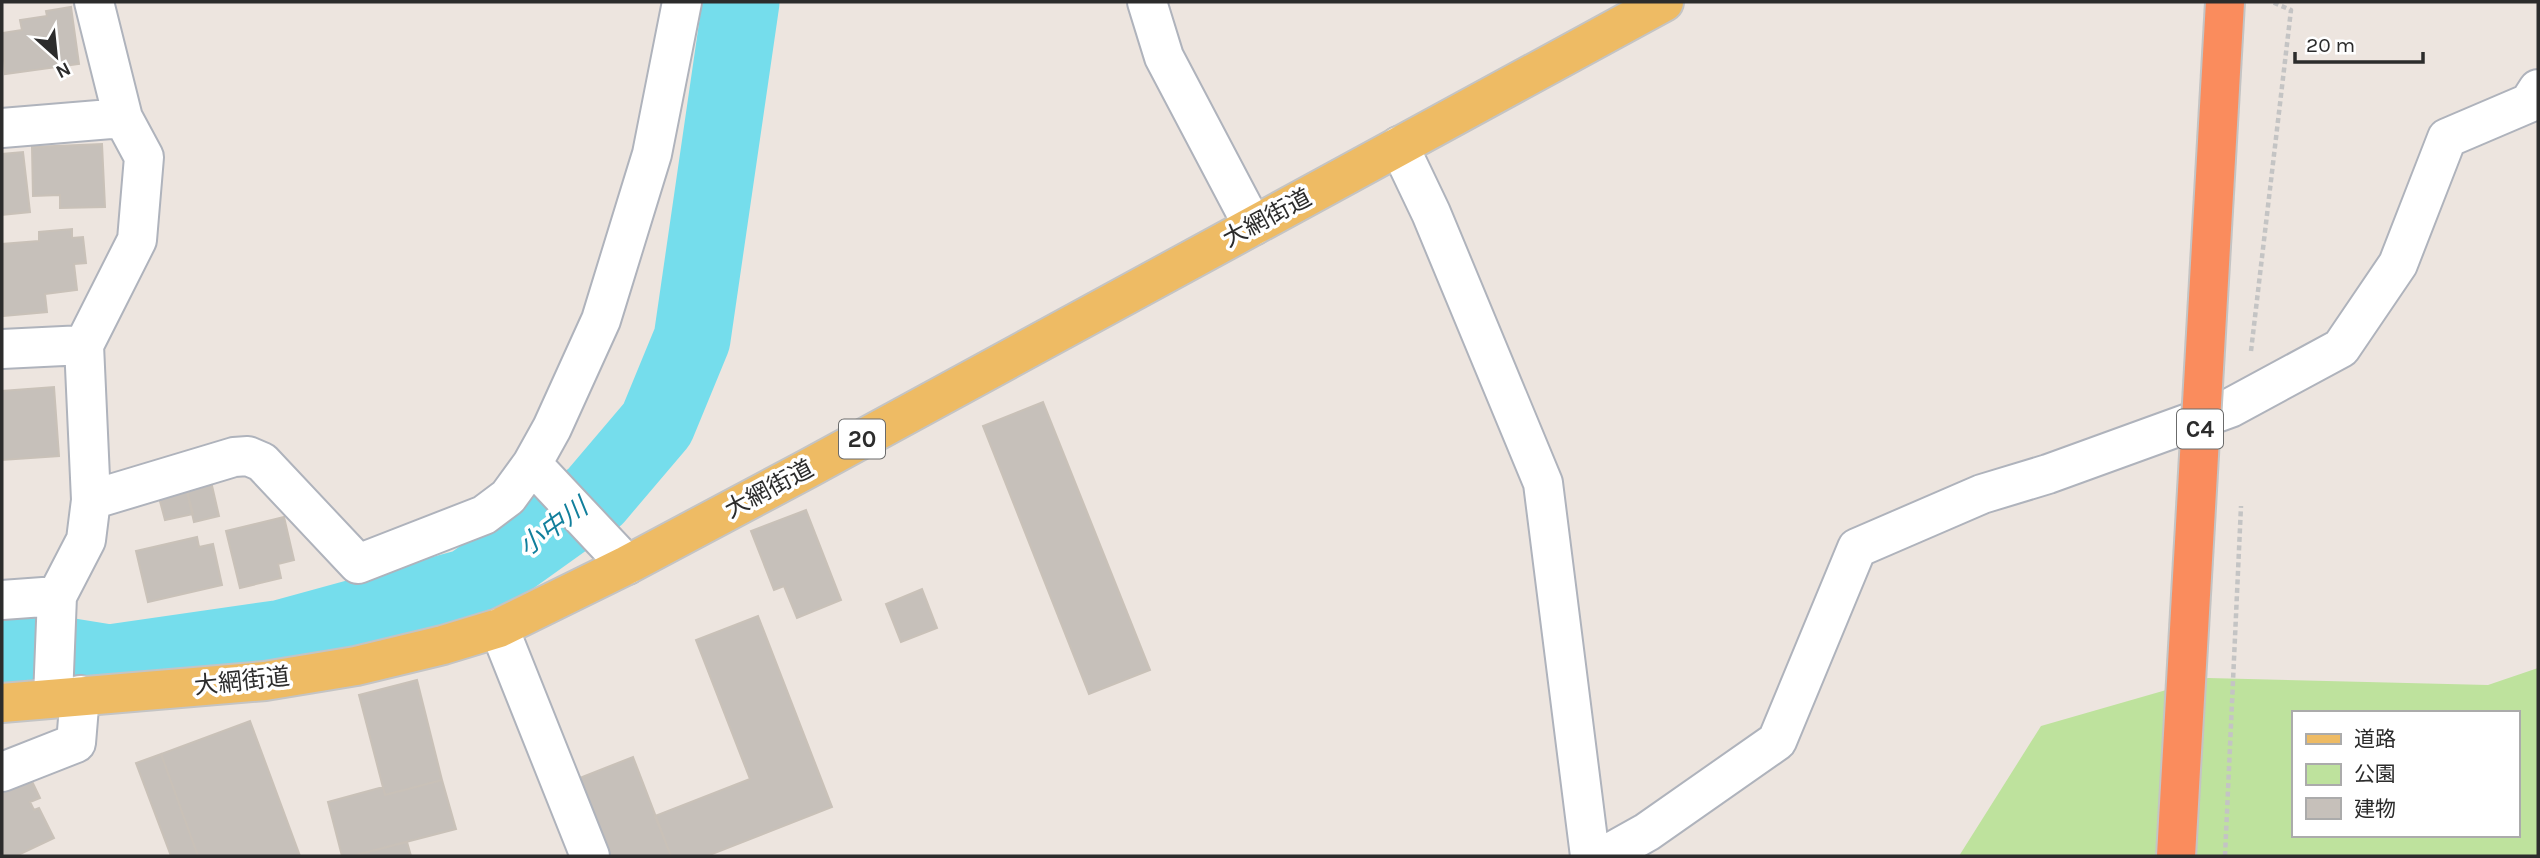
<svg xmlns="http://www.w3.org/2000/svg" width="2540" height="858" viewBox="0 0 2540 858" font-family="Karla,'Noto Sans JP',sans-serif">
  <rect width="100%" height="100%" fill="#ede5df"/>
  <path fill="#bee29d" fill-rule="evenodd" d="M2538 668V856H1959L2041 726 2208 678 2488 685ZM2293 713H2517V835H2293Z"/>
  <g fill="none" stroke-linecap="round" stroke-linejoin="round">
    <path stroke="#75ddec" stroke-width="77" d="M2 649 16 648 109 663 283 638 469 587 595 497 657 424 692 339 741 2"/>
  </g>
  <path fill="#c6c0ba" stroke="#c9c1b8" stroke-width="2" d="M71 7 79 64 5 74 2 33 22 30 20 20 47 16 46 11Z
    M102 144 105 207 60 208V195L33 196 32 147Z
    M23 152 30 212 2 215V154Z
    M72 229V238L83 237 86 263 74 264 77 290 45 294 47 312 4 316 2 244 39 241V232Z
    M54 387 59 456 2 460V391Z
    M1043 402 1150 670 1089 694 983 426Z
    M210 477 219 516 194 522 185 483Z
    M185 483 193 514 165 520 157 490Z
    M806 510 841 600 797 618 784 586 774 590 751 531Z
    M284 517 294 560 278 564 281 578 240 588 226 531Z
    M197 537 199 547 213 544 222 585 148 602 136 551Z
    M922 589 937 628 901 642 886 604Z
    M758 616 832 807 707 856H671L655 816 750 779 696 640Z
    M417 680 442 780 385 795 359 695Z
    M250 721 300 856H198L161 754Z
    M161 754 198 856H171L136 763Z
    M633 757 671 856H607L577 779Z
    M28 773 40 798 30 802 34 810 39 808 54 838 16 856H2V785Z
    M442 780 456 829 352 856H342L328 802 383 787 385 795Z
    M407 842 411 856H361L360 854Z"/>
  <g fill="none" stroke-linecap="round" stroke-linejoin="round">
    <g stroke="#afb3bc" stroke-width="42">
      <path id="minor" d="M2 128 123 118
        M1399 146 1431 213 1543 483 1590 856
        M2 349 84 345
        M532 464 627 565
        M91 500 234 457 248 456 262 462 358 564 484 515 508 497 532 464 552 428 601 320 652 154 682 2
        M2 600 57 596
        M499 628 590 856
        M53 698 57 596 86 540 91 500 84 345 137 240 144 157 123 118 94 2
        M2 772 76 743 80 695
        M1604 856 1647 832 1777 741 1857 548 1982 494 2048 474 2230 408 2341 348 2398 264 2447 138 2529 103 2538 89"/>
    </g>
    <g stroke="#afb3bc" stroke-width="42">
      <path id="tertiary" d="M1147 2 1164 57 1253 226"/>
    </g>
    <g stroke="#c4c4c4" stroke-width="42">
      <path id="primary" d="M2 703 265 681 356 666 443 645 499 628 627 565 809 468 1664 2"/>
    </g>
    <path stroke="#c4c4c4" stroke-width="4.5" stroke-dasharray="5 3.5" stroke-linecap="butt" d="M2251 351 2291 10 2272 2
      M2225 856 2241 506"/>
    <use href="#minor" stroke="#fff" stroke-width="38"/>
    <use href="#tertiary" stroke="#fff" stroke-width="38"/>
    <use href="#primary" stroke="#eebb64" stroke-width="38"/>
    <g stroke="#c4c4c4" stroke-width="42" stroke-linecap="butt">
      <path id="motorway-bridge" d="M2176 856 2225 2"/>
    </g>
    <use href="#motorway-bridge" stroke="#fa8c5d" stroke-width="38"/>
  </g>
  <g text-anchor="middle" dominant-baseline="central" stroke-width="7" stroke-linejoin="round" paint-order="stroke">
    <g fill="#fff" stroke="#6b6b6b" stroke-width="2">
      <rect x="2177" y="409.5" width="46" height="39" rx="5"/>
      <rect x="839" y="419.5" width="46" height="39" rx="5"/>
    </g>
    <g font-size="23" font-weight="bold" fill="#2c2c2c">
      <text x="2200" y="429">C4</text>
      <text x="862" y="439">20</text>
    </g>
    <g font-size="24" fill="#2c2c2c" stroke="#fff">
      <text transform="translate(1267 218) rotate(-28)">大網街道</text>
      <text transform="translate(769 489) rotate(-28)">大網街道</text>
      <text transform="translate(242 681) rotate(-6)">大網街道</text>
    </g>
    <g font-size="26" font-style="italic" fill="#117f9c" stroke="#fff">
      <text transform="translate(553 527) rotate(-36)">小中川</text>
    </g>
  </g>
  <rect width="2540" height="858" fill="none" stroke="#2c2c2c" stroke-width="7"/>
  <rect x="2292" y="711" width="228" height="126" fill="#ffffff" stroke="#ababab" stroke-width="2"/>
  <rect x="2306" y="734" width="35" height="10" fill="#eebb64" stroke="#ababab" stroke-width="2"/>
  <text x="2354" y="746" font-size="21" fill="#2c2c2c">道路</text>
  <rect x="2306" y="764" width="35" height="21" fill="#bee29d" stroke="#ababab" stroke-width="2"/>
  <text x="2354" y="781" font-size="21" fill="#2c2c2c">公園</text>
  <rect x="2306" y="798" width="35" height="21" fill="#c6c0ba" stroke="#ababab" stroke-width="2"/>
  <text x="2354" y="816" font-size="21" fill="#2c2c2c">建物</text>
  <g transform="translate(56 56) rotate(153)" stroke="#ffffff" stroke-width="5" paint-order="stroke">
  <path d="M0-5L12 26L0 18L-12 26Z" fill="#2c2c2c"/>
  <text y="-10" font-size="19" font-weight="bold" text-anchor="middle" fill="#2c2c2c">N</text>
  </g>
  <path d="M2295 52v10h128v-10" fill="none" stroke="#2c2c2c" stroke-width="3.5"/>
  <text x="2306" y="52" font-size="21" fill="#2c2c2c" stroke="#ffffff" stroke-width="5" paint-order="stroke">20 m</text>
</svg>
